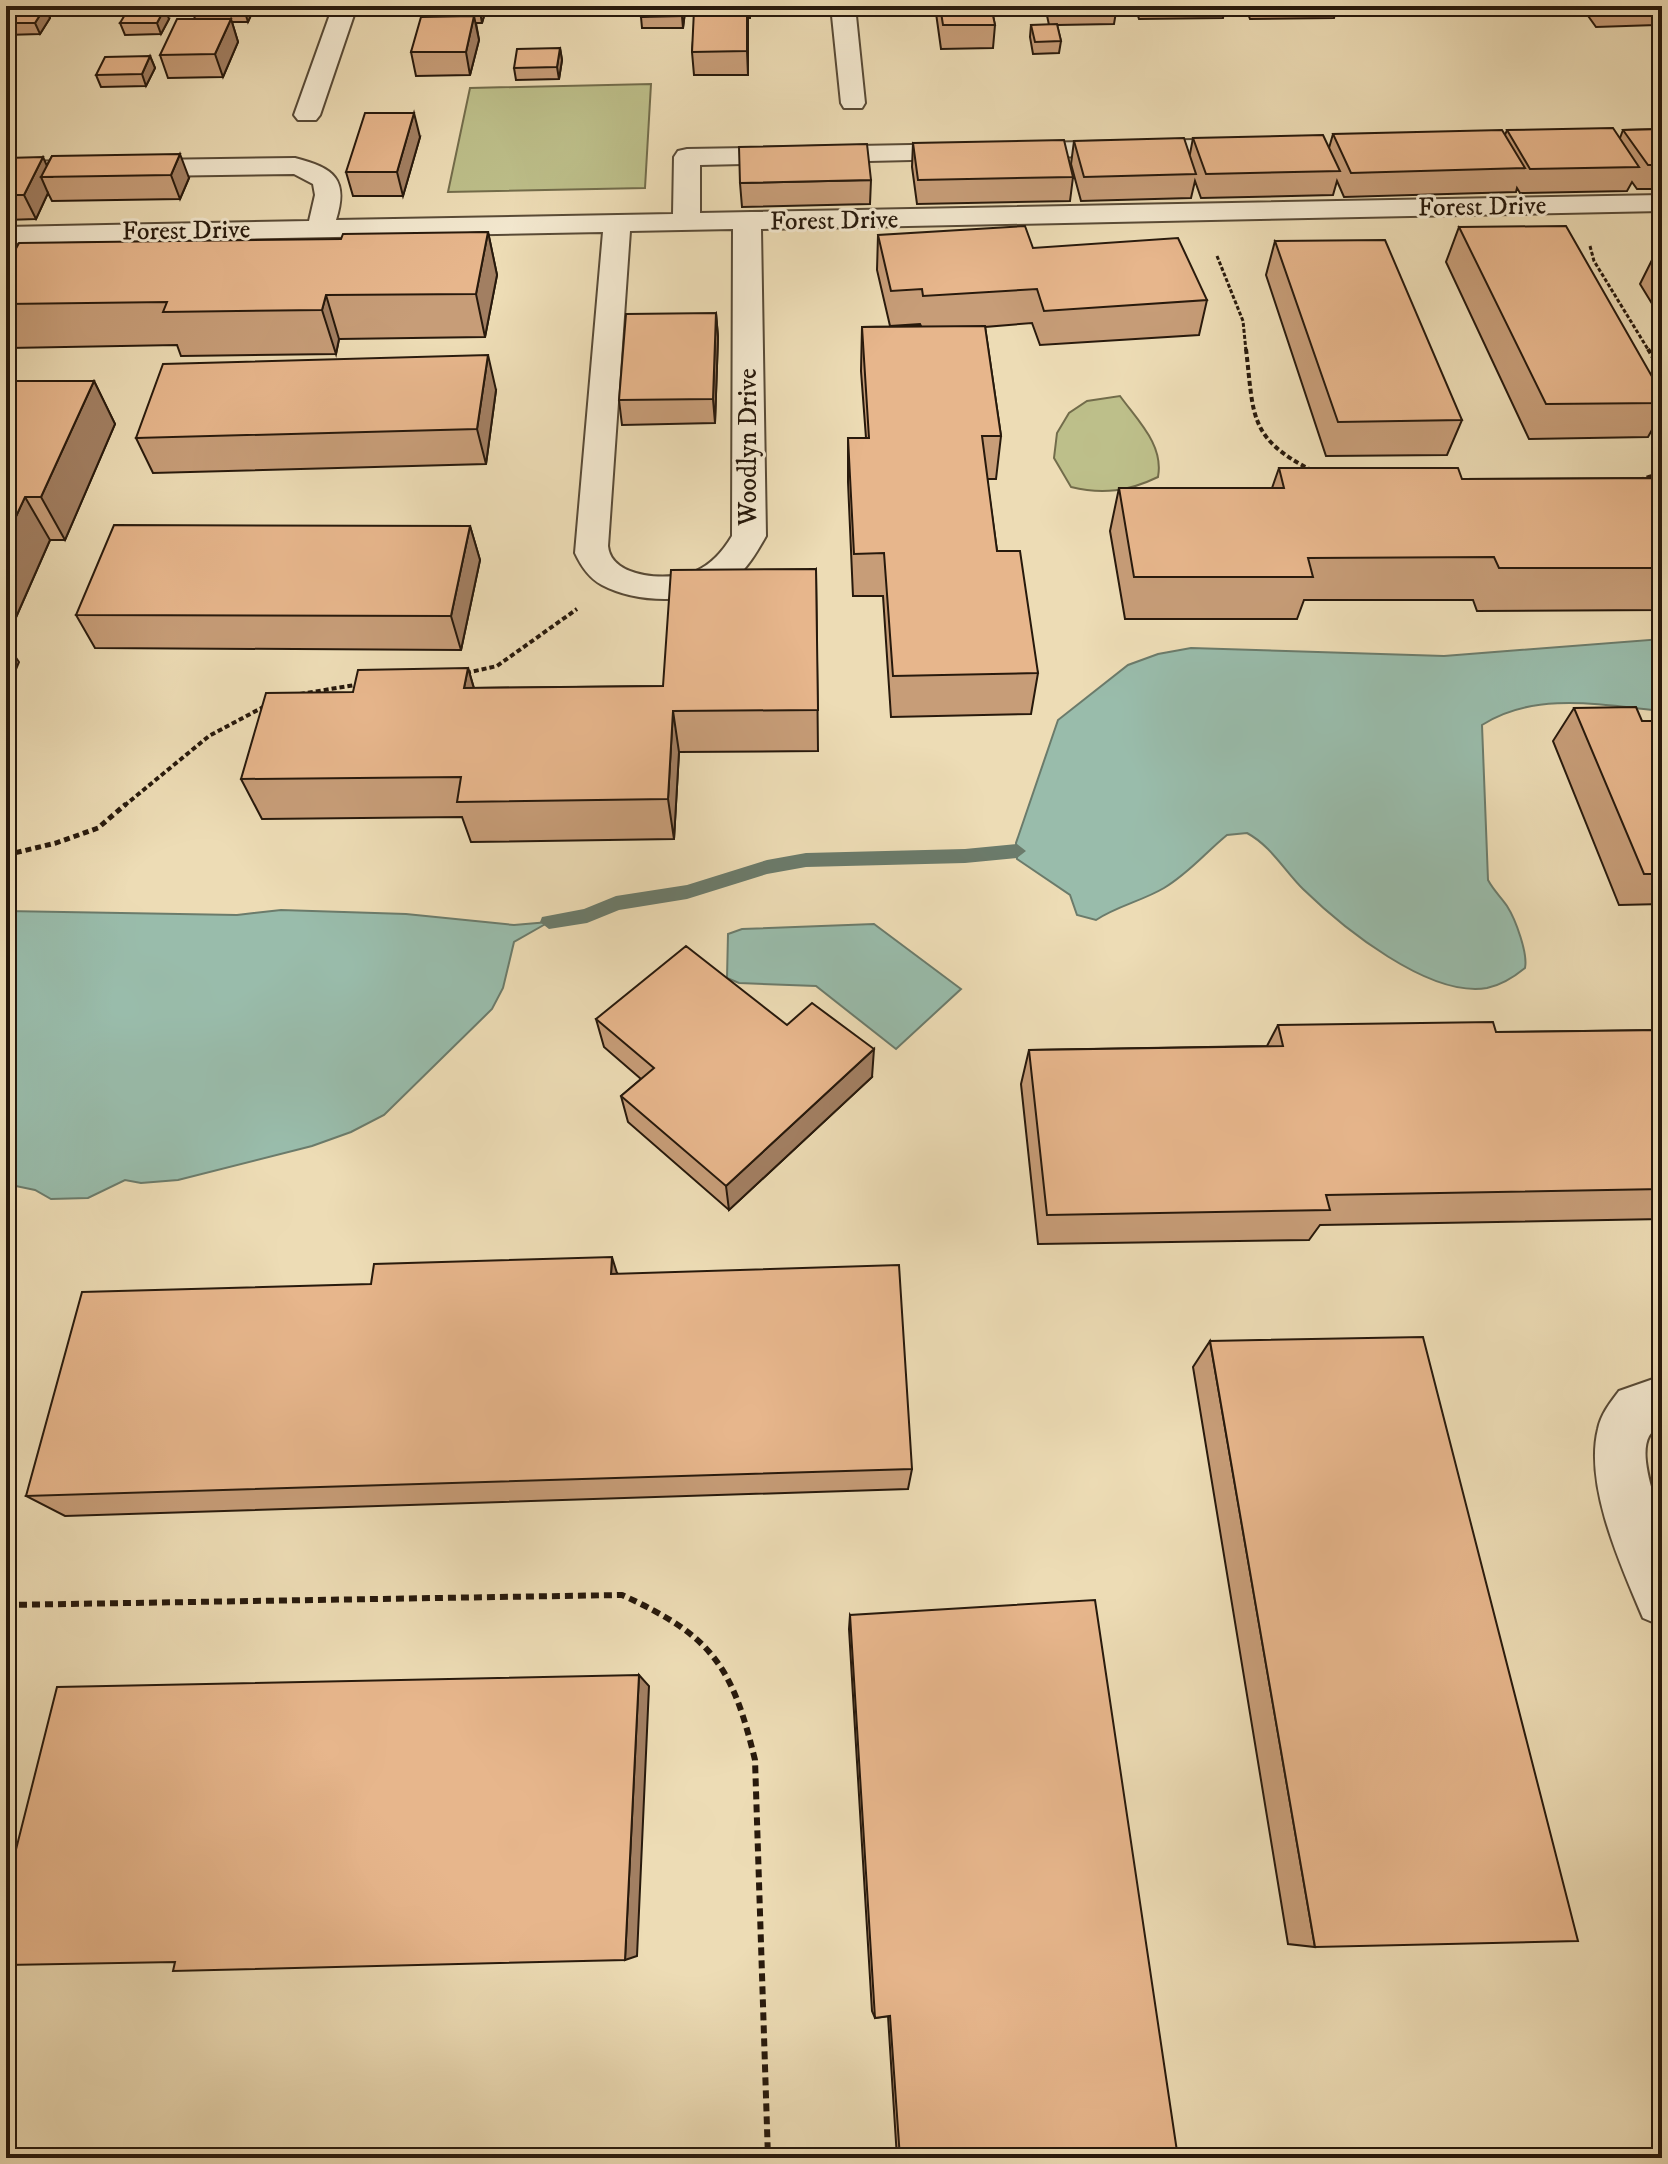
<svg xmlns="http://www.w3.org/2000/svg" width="1668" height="2164" viewBox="0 0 1668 2164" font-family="'IM FELL DW Pica',serif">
  <rect width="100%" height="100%" fill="#eddcb5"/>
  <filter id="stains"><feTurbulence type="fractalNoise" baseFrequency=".0025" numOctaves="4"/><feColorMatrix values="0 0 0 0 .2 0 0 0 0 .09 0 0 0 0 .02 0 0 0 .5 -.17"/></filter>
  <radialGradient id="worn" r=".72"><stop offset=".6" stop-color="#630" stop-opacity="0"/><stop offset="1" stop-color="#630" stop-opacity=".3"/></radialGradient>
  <path fill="#bdbf8a" stroke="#726c4b" stroke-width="2" d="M651 84 645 188 448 192 470 88Z
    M1120 396C1138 421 1164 445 1158 477 1129 491 1103 495 1071 487L1054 458 1057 433 1069 413 1087 401Z"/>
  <path fill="#99bcab" stroke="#6b7b6b" stroke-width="2" d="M1662 639V711C1603 705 1534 691 1482 725L1488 880C1494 891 1501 897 1507 906 1516 920 1528 954 1525 968 1514 977 1502 985 1487 988 1429 998 1342 927 1303 889 1284 870 1271 846 1247 833L1227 835C1205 853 1189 873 1164 888 1142 901 1117 906 1096 920L1077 915 1070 895 1017 859 1016 843 1058 720 1128 665 1158 654 1191 648 1444 656Z
    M281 910 406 914 514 925 549 922 514 942 503 988 492 1009 384 1115 351 1132 312 1146 178 1180 141 1183 125 1180 88 1198 51 1199 35 1190 6 1184V911L237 915Z
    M874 924 961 989 896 1049 816 986 739 983 727 978 728 934 742 929Z"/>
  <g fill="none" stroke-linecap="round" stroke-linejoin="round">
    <path fill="#6b7b6b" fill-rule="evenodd" d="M1017 844 1026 851 1017 858 965 863 806 867 767 874 687 899 619 910 587 923 549 929 540 922 542 917 584 909 616 896 687 885 767 860 806 853 965 849Z"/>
    <g stroke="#584a36" stroke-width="4">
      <path id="minor" d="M333 6H357L320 115 316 120H298L294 115Z
        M831 6H855L865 103 862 108H844L841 103Z
        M1249 139 1258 142 1262 147 1258 152 700 165V213L1662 195V211L761 229 766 536C757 552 747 569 733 580 699 605 638 604 602 585 589 578 581 566 575 553L603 232 6 243V227L309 221 315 195 313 184 294 174 6 178V162L295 158C334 168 349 179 336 220L673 214 674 157 678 151 687 149ZM733 229 732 536C723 551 712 564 696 571 673 581 611 580 608 546L630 231Z
        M1662 1376V1426C1627 1436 1658 1502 1662 1527 1667 1556 1662 1596 1662 1626L1643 1618C1621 1566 1584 1485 1598 1429 1601 1414 1610 1403 1619 1391Z"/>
    </g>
    <path stroke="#27190c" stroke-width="3" stroke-dasharray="4 2" stroke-linecap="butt" d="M1590 246 1594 261 1649 351
      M1217 256 1243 321 1246 351"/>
    <path stroke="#27190c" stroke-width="4" stroke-dasharray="5 3" stroke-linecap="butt" d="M1246 349C1254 416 1248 438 1313 471
      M1648 349 1662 373
      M1639 480 1662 473
      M466 673 497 666 577 609
      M300 694 361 684
      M124 806 209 736 267 705"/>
    <path stroke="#27190c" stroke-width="5" stroke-dasharray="6 4" stroke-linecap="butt" d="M6 855 56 843 98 828 126 804"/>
    <path stroke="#27190c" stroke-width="6" stroke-dasharray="8 5" stroke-linecap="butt" d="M6 1605 622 1595C712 1636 732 1665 755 1760L768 2158"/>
    <use href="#minor" fill="#f3e8cf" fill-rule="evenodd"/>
  </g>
  <path fill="#c79d78" stroke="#27190c" stroke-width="2" d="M191 6H255L248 22H232L238 42 223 77 168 78 160 55 195 19Z
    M427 6H487L482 23H476L479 40 470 75 416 76 411 52 429 17Z
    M696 6H750V18H748V75H694L692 52Z
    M935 6H991L995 25 993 48 941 49Z
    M1045 6H1117L1114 24 1057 25 1061 41 1059 53 1033 54 1030 37 1031 25H1049Z
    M1135 6H1225L1223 18 1139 19Z
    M1245 6H1337L1334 18 1250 19Z
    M1348 6H1438L1436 14 1353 16Z
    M1452 6H1539L1537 10 1455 11Z
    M1581 6H1662V11L1656 25 1596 27Z
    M6 7H45L50 18 40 34 6 35Z
    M685 12 683 28H642L641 17Z
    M169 19 161 34 125 35 120 23Z
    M560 48 562 60 559 79 516 80 514 68Z
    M150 56 155 68 146 86 101 87 96 75Z
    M1662 129V189H1637L1632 182 1627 191 1520 193 1517 188 1516 192 1344 197 1337 181 1333 195 1201 198 1195 181 1191 198 1081 201 1071 164 1074 141 1190 154 1193 138 1329 148 1333 134 1505 135 1507 130 1620 138 1623 130Z
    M420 137 403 196H353L346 172Z
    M913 143 1073 177 1070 201 917 204 912 167Z
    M52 156 189 178 180 199 52 201 48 193 36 219 6 220V158L47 165Z
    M871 180 870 204 742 207 740 183Z
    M1459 227 1662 394V412L1648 437 1529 439 1446 262Z
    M488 232 497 275 485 337 339 339 336 354 181 356 177 345 9 348 6 341V267L341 239Z
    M878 235 1033 248 1207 300 1199 335 1040 345 1032 323 985 327 1001 436 996 479H987L997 551 1038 673 1031 714 891 717 883 596H853L848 482V438H866L861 371 862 327 921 326 920 324 890 326 877 270Z
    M1662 240V320L1640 284Z
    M1275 241 1462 420 1447 455 1326 456 1266 275Z
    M716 313 718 337 715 423 622 425 619 400Z
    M6 381H94L115 424 65 540H50L6 640Z
    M496 390 486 464 153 473 136 438Z
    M1279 468 1462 479 1662 478V610L1477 611 1473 600H1304L1297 619H1125L1110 531 1119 488H1272Z
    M470 526 480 560 461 650 95 648 76 615Z
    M816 569 818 751 679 752 674 839 471 842 462 817 262 819 241 779 353 692 468 668 474 688 663 686Z
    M1574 708 1642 721H1662V904L1619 905 1553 741Z
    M596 1019 787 1025 872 1077 729 1210 628 1122 621 1096 641 1079 604 1047Z
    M1278 1025 1496 1032 1662 1030V1219L1320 1225 1309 1240 1038 1244 1021 1084 1029 1050 1267 1046Z
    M617 1273 912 1469 908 1489 65 1516 26 1496 371 1284Z
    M1210 1341 1315 1947 1288 1944 1193 1367Z
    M850 1615 1178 2158H897L888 2016 875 2018 872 2011 849 1629Z
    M294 2149 292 2158H46Z"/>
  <path fill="#a27f62" stroke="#27190c" stroke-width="2" d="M243 6H255L248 22Z
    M479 6H487L482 23Z
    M683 6 685 12 683 28 682 16Z
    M45 7 50 18 40 34 35 23Z
    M165 8 169 19 161 34 157 23Z
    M747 9 748 32V75L747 51Z
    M474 16 479 40 470 75 466 52Z
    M231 19 238 42 223 77 215 54Z
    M560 48 562 60 559 79 557 67Z
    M150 56 155 68 146 86 142 74Z
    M414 113 420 137 403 196 397 172Z
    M180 154 189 178 180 199 171 175Z
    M43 157 52 177H41L48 193 36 219 24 195Z
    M488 232 497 275 485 337 476 294Z
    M326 295 339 339 336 354 322 310Z
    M716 313 718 337 715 423 713 399Z
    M488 355 496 390 486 464 477 429Z
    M94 381 115 424 65 540 41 497Z
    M25 497 50 540 6 640V538Z
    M470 526 480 560 461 650 451 616Z
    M6 643 19 662 6 693Z
    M468 668 480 710 464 688Z
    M673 711 679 752 674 839 668 799Z
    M874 1049 872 1077 729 1210 726 1186Z
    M612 1257 621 1286 611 1274Z
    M639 1675 649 1686 637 1956 625 1960Z
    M294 2149 292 2158H274Z"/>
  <path fill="#e7b68c" stroke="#27190c" stroke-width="2" d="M642 6H683L682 16 641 17Z
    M940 6H991L995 25H943Z
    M6 7H45L35 23H6Z
    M129 8H165L157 23H120Z
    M747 9V51L692 52 694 10Z
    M474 16 466 52H411L421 17Z
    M177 19H231L215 54 160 55Z
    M1057 24 1061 41 1035 42 1031 25Z
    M560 48 557 67 514 68 517 49Z
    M150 56 142 74 96 75 105 57Z
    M365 113H414L397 172H346Z
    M1613 128 1639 167 1530 169 1507 130Z
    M1662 129V165H1648L1623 130Z
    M1502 130 1525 168 1351 173 1333 134Z
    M1323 135 1340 171 1206 174 1193 138Z
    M1184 138 1196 174 1084 177 1074 141Z
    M1064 140 1073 177 918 180 913 143Z
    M867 144 871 180 740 183 739 147Z
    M180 154 171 175 41 177 52 156Z
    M43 157 24 195H6V158Z
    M1025 226 1033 248 1178 238 1207 300 1044 311 1037 289 923 296 922 289 891 291 878 235Z
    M1566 226 1662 394V403L1546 404 1459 227Z
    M488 232 476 294 326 295 322 310 163 312 167 302 6 304V267L19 243 341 239 343 234Z
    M1385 240 1462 420 1338 422 1275 241Z
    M716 313 713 399 619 400 626 314Z
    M985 326 1001 436H982L997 551H1020L1038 673 893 676 884 553 854 554 848 438H869L862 327Z
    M488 355 477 429 136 438 163 364Z
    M6 381H94L41 497H25L6 538Z
    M1279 468H1458L1462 479 1662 478V568H1499L1494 557 1308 558 1313 577H1134L1119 488H1284Z
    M114 525 470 526 451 616 76 615Z
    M816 569 818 710 673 711 668 799 457 802 461 777 241 779 266 693 353 692 358 670 468 668 464 688 663 686 671 570Z
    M1636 707 1642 721H1662V874H1644L1574 708Z
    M686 946 787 1025 812 1003 874 1049 726 1186 621 1096 654 1068 596 1019Z
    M1493 1022 1496 1032 1662 1030V1189L1326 1195 1330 1210 1047 1215 1029 1050 1283 1046 1278 1025Z
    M612 1257 611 1274 899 1265 912 1469 26 1496 82 1292 371 1284 374 1264Z
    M1423 1337 1578 1941 1315 1947 1210 1341Z
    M1095 1600 1178 2158H900L890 2016 875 2018 850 1615Z
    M639 1675 625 1960 173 1971 175 1962 6 1965V1889L57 1687Z"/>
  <g text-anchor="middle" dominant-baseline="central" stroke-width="6" stroke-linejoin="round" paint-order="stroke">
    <g font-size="26" fill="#27190c" stroke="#f3e8cf">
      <text transform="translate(1482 207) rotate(-1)">Forest Drive</text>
      <text transform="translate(834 221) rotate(-1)">Forest Drive</text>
      <text transform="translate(186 231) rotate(-1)">Forest Drive</text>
      <text transform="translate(748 447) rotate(-90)">Woodlyn Drive</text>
    </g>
  </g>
  <rect width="1668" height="2164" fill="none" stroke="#eddcb5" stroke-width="32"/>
  <rect x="8" y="8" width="1652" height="2148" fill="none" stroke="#27190c" stroke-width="4"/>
  <rect x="16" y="16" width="1636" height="2132" fill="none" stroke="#27190c" stroke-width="2"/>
  <rect width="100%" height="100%" filter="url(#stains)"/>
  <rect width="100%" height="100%" fill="url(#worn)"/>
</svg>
